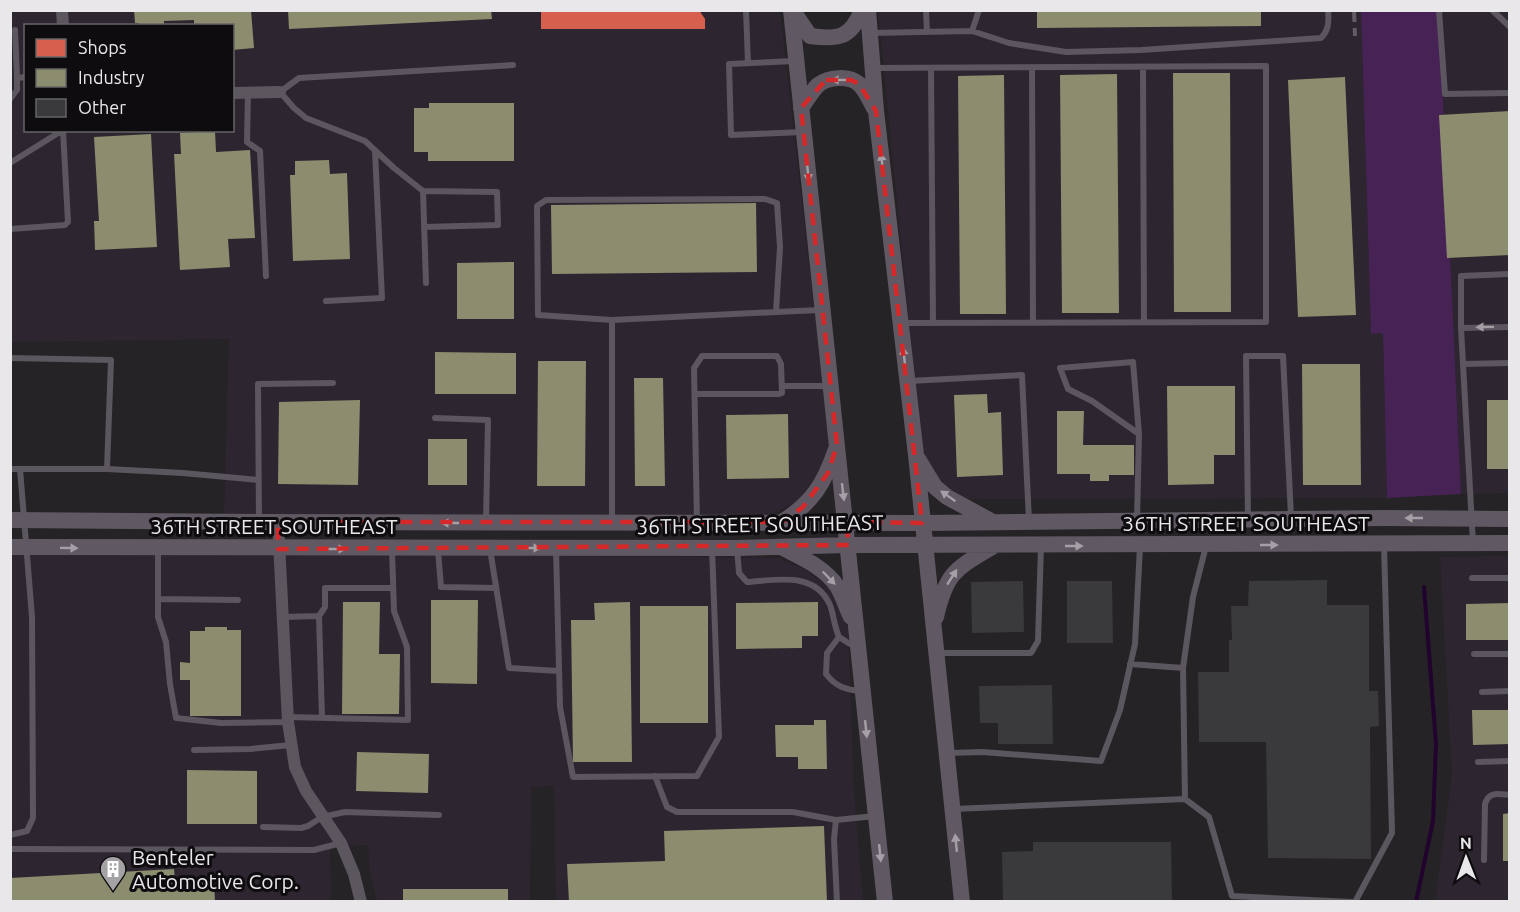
<svg xmlns="http://www.w3.org/2000/svg" width="1520" height="912" viewBox="0 0 1520 912" font-family="Ubuntu,sans-serif">
  <rect width="100%" height="100%" fill="#252326"/>
  <path fill="#2d2630" fill-rule="evenodd" d="M10 11H780L830 448 823 465 802 499 772 514H224L229 339 11 342ZM26 26H232V130H26Z
    M878 11H1361L1371 334 1383 333 1387 498 967 499 945 489 922 451Z
    M1439 11H1509V493L1461 494Z
    M11 551 778 558 804 569 830 589 848 629 854 794 863 901H556L554 786 531 787 530 901H377L370 873 368 845 330 846 331 901 11 902Z
    M1509 556V901L1435 902 1452 775 1440 557Z"/>
  <path fill="#462354" d="M1361 11H1439L1461 494 1387 498 1383 333 1371 334Z"/>
  <path fill="#d6604d" d="M541 10H699L705 19V29H541Z"/>
  <path fill="#8c8c6e" d="M134 10H251L254 48 232 50V26H194V20L164 21V26H139V23H135Z
    M288 10H491L492 19 289 29Z
    M1037 10H1261V26L1037 28Z
    M1173 73H1230L1231 312H1174Z
    M1117 74 1119 313H1062L1060 75Z
    M1004 75 1006 314H960L958 76Z
    M1345 77 1356 315 1298 317 1288 80Z
    M429 103H514V161H428V152H414V108H429Z
    M1510 111V255L1447 258 1439 115Z
    M215 131 216 152 250 150 255 238 228 239 230 267 180 270 174 154H181L180 133Z
    M151 134 157 247 95 250 94 221H99L94 137Z
    M329 160 330 174 347 173 350 259 293 261 290 175H295V161Z
    M756 203 757 272 552 274 551 205Z
    M514 262V319H457V263Z
    M435 352 516 353V394H435Z
    M538 361H586L585 486H537Z
    M1302 364H1360L1361 485H1303Z
    M634 378H663L665 486H635Z
    M1167 386H1235V455H1214V484L1168 485Z
    M987 394 988 413 1001 412 1003 475 957 477 954 395Z
    M360 400 358 485 278 484 279 402Z
    M1487 400H1510V469H1487Z
    M1057 411H1084L1083 445H1134V475H1109V481H1090V474H1057Z
    M788 414 789 478 727 479 726 415Z
    M428 439H467V485H428Z
    M431 600H478L477 684 431 683Z
    M343 602H380L379 654H400L399 714H342Z
    M630 602 632 762H573L571 620H595L594 603Z
    M818 602V636H802V648L736 649V603Z
    M1510 603V640H1466V604Z
    M640 606H708V723H640Z
    M205 627H227V630H241V716H190V680H180V662L190 663V631H205Z
    M1472 710H1510V744L1473 745Z
    M814 720H826L827 769H798V757H776L775 725H814Z
    M357 752 429 754 428 793 356 791Z
    M187 770 257 771V824H187Z
    M1510 813V861H1503V814Z
    M824 826 827 902H569L567 864 665 861 664 831Z
    M174 869 175 882 214 879 215 902H10V878Z
    M403 889H508V902H403Z"/>
  <g fill="none" stroke-linecap="round" stroke-linejoin="round">
    <path stroke="#21032d" stroke-width="4" d="M1416 902 1433 821 1436 744 1424 587"/>
  </g>
  <path fill="#3a393b" d="M1327 580V605H1369V691H1378L1379 726 1370 727 1371 859 1268 858 1266 742H1199L1198 672H1229V640H1232L1231 606H1248L1249 581Z
    M1023 581 1024 632 972 633 971 582Z
    M1067 581H1112L1113 643H1067Z
    M1052 685 1053 744H998V723H980L979 686Z
    M1033 842H1171L1172 902H1003L1002 852 1033 851Z"/>
  <g fill="none" stroke-linecap="round" stroke-linejoin="round">
    <path stroke="#5c565f" stroke-width="6" d="M746 10 748 63
      M926 10 927 32
      M1439 10 1445 94 1510 93
      M1492 10 1510 27
      M15 30 17 78
      M972 31 1009 43 1066 52 1141 50 1321 38C1329 30 1329 21 1328 10
      M870 33 972 31 979 10
      M794 61 729 64 731 135 803 132
      M1143 67 1144 323
      M874 68 1266 66V322L901 323
      M931 68 933 323
      M1032 68 1033 323
      M248 93 247 142 260 151 266 276
      M10 99 17 90V78L26 77
      M10 163 63 130 68 222 65 225 10 229
      M423 191 497 192 498 225 424 227
      M426 283 423 191 394 168 365 141 306 118 294 108 280 92 299 78 513 65
      M326 301 382 298 375 151
      M776 312 820 310
      M612 320 776 312 780 247 777 203 765 199 546 200 537 206 538 315 612 320V520
      M1461 328 1510 327
      M10 358 111 360 107 469 183 473 258 480
      M1463 364 1510 363
      M909 381 1022 375 1029 521
      M782 386H829
      M695 394H779L782 393 781 364 777 356H702L694 368 697 522
      M435 418 488 420 486 522
      M10 469H20L32 617 33 818 27 831 10 835
      M20 469H107
      M1248 519 1246 356H1283L1291 516
      M1137 520 1139 434 1133 362 1060 368 1068 389 1092 401 1139 434
      M259 522 258 384 333 383
      M1473 543 1461 328V276L1510 274
      M737 548 739 573 747 582C777 580 815 571 830 605 834 616 834 626 839 637L850 644 857 643
      M158 549V617L166 642 170 684 176 718 221 723 288 722
      M490 549 509 668 559 671
      M556 549 560 707 573 777 697 776 719 737 712 548
      M438 550 441 587 496 588
      M1472 578H1510
      M159 599 238 600
      M319 616 325 607V588H393
      M282 617 319 616 322 718
      M839 637 827 653 826 674C836 687 846 690 862 691
      M939 653H1031L1038 641 1041 547
      M1474 654H1510
      M1130 664 1183 668
      M1482 692 1510 691
      M288 717 408 720 407 647 394 611 392 550
      M194 750 250 749 291 745
      M948 753 982 752 1101 761 1120 710 1135 644 1140 546
      M1478 762 1510 761
      M655 776 667 807 677 812H793L836 820
      M1185 799 1183 668 1193 597 1206 546
      M953 809 1185 799 1209 817 1232 896 1352 902
      M263 827 301 828 308 826 322 817 345 812 439 815
      M10 849 314 850 341 843
      M1484 860 1485 804C1489 791 1498 794 1510 795
      M837 902 834 839 836 820 875 816
      M1355 902 1392 833 1384 545"/>
    <path stroke="#5c565f" stroke-width="12" d="M62 10 63 26
      M232 93 280 92
      M278 522 288 722 295 767 306 791 341 843 354 874 361 902"/>
    <path stroke="#605963" stroke-width="16" d="M791 10 885 902
      M868 10 876 111 916 455 962 902
      M793 11 810 36C838 40 851 38 862 10
      M801 108C806 101 812 91 818 85 828 77 849 75 859 84 865 89 870 101 874 108
      M918 459 935 487 947 497 993 522
      M10 520 259 522 922 523 1385 518 1510 519
      M782 522C813 502 824 484 836 449
      M10 547 737 548 849 545 1510 543
      M783 548C802 558 824 567 837 586 843 596 846 607 851 617
      M936 617C946 573 955 569 992 547"/>
    <path stroke="#615d62" stroke-width="4" stroke-dasharray="12 6" stroke-linecap="butt" d="M1354 10 1355 36"/>
  </g>
  <defs><path id="oneway-solid" d="M-6-.8H1V-3.2L6.5 0L1 3.2V.8H-6Z" transform="scale(1.5)"/></defs>
  <g fill="#a4a0a6">
    <use href="#oneway-solid" transform="translate(840 80) rotate(179)"/>
    <use href="#oneway-solid" transform="translate(882 162) rotate(-97)"/>
    <use href="#oneway-solid" transform="translate(808 173) rotate(84)"/>
    <use href="#oneway-solid" transform="translate(904 356) rotate(-97)"/>
    <use href="#oneway-solid" transform="translate(843 492) rotate(83)"/>
    <use href="#oneway-solid" transform="translate(948 496) rotate(-145)"/>
    <use href="#oneway-solid" transform="translate(1414 518) rotate(-180)"/>
    <use href="#oneway-solid" transform="translate(450 523) rotate(-180)"/>
    <use href="#oneway-solid" transform="translate(1269 545)"/>
    <use href="#oneway-solid" transform="translate(1074 546)"/>
    <use href="#oneway-solid" transform="translate(69 548) rotate(1)"/>
    <use href="#oneway-solid" transform="translate(532 548)"/>
    <use href="#oneway-solid" transform="translate(337 549)"/>
    <use href="#oneway-solid" transform="translate(952 577) rotate(-57)"/>
    <use href="#oneway-solid" transform="translate(829 578) rotate(46)"/>
    <use href="#oneway-solid" transform="translate(866 729) rotate(84)"/>
    <use href="#oneway-solid" transform="translate(956 843) rotate(-96)"/>
    <use href="#oneway-solid" transform="translate(880 853) rotate(84)"/>
  </g>
  <use fill="#a29ea4" href="#oneway-solid" transform="translate(1485 327) rotate(179)"/>
  <path fill="none" stroke="#d62828" stroke-width="4.5" stroke-dasharray="12 8" stroke-linejoin="round" d="M826 80H851L859 84 876 111 922 523 846 522 849 545 278 549V522H782L803 507 828 473 837 445 801 108Z"/>
  <defs>
    <g id="building-pin" transform="scale(1.35)"><path d="M0 17L-7.5 6A9.5 9.5 0 1 1 7.5 6Z" fill="#a4a2a5" stroke="#0e0c0e"/><path d="M-4-6H4V6H1V3H-1V6H-4ZM-2.5-4.3h1.7v1.8h-1.7ZM.8-4.3h1.7v1.8H.8ZM-2.5-1h1.7V.8h-1.7ZM.8-1h1.7V.8H.8Z" fill="#fff"/></g>
  </defs>
  <g fill-rule="evenodd">
    <use href="#building-pin" x="113" y="869"/>
  </g>
  <g text-anchor="middle" dominant-baseline="central" stroke-width="6" stroke-linejoin="round" paint-order="stroke">
    <g font-size="21" fill="#e9e7ea" stroke="#0e0c0e">
      <text x="1246" y="523">36TH STREET SOUTHEAST</text>
      <text transform="translate(760 524) rotate(-1)">36TH STREET SOUTHEAST</text>
      <text x="274" y="526">36TH STREET SOUTHEAST</text>
    </g>
    <g font-size="21" fill="#e9e7ea" stroke="#0e0c0e" text-anchor="start">
      <text x="132" y="857">Benteler<tspan x="132" dy="24">Automotive Corp.</tspan></text>
    </g>
  </g>
  <rect width="1520" height="912" fill="none" stroke="#e9e7ea" stroke-width="24"/>
  <rect x="24" y="24" width="210" height="108" fill="#0e0c0e" stroke="#666466" stroke-width="1.5"/>
  <rect x="36" y="39" width="30" height="18" fill="#d6604d" stroke="#666466" stroke-width="1.5"/>
  <text x="78" y="54" font-size="18" fill="#e9e7ea">Shops</text>
  <rect x="36" y="69" width="30" height="18" fill="#8c8c6e" stroke="#666466" stroke-width="1.5"/>
  <text x="78" y="84" font-size="18" fill="#e9e7ea">Industry</text>
  <rect x="36" y="99" width="30" height="18" fill="#3a393b" stroke="#666466" stroke-width="1.5"/>
  <text x="78" y="114" font-size="18" fill="#e9e7ea">Other</text>
  <g transform="translate(1466 858) rotate(359)" stroke="#0e0c0e" stroke-width="4.5" paint-order="stroke">
  <path d="M0-4.5L10 22L0 15L-10 22Z" fill="#e9e7ea"/>
  <text y="-9" font-size="16" font-weight="bold" text-anchor="middle" fill="#e9e7ea">N</text>
  </g>
</svg>
